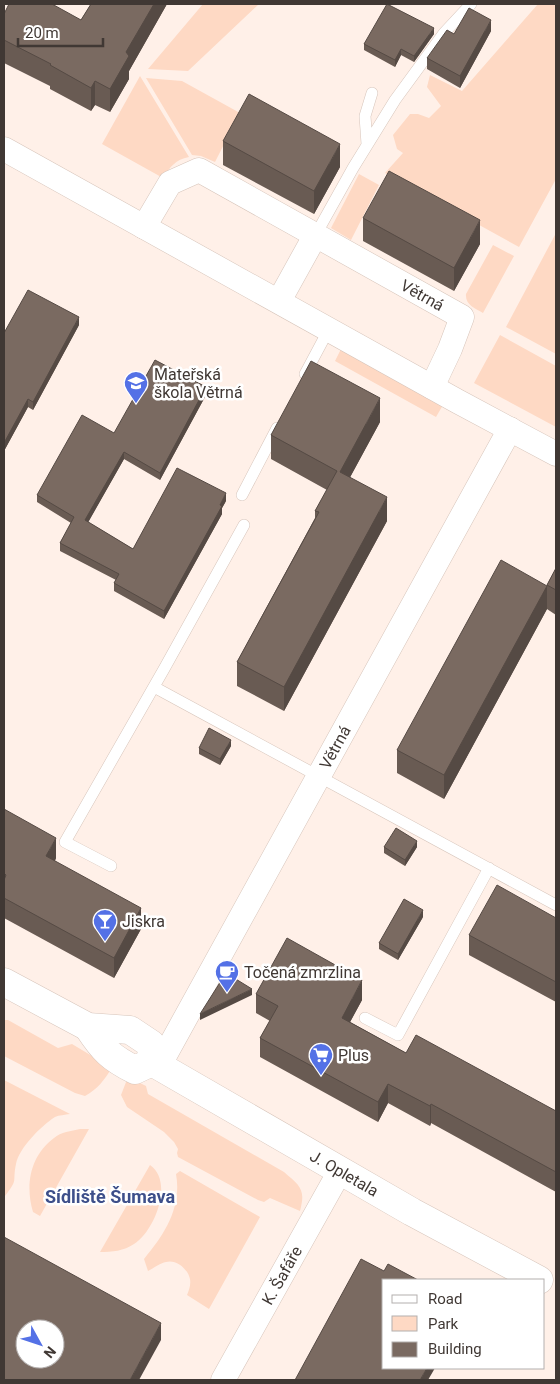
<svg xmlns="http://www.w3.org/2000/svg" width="560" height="1384" viewBox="0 0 560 1384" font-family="Roboto,sans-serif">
  <rect width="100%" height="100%" fill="#fff0e8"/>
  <path fill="#fed9c4" d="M203 4H259L188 71 148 69Z
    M538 4H556V179L519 247 385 173 403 153 397 149 393 135 410 114H418L429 118 441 106 427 87 430 75 462 91Z
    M140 76 189 157C175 160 171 166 163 178L102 144Z
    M146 78 182 81 240 113 215 162 201 156 192 155Z
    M359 174 379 185 351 240 331 228Z
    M556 233V354L506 327Z
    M493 245 514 256 483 313C475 308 465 305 466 294Z
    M500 335 556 366V427L474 383Z
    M341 349 443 405 436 417 335 361Z
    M4 1020H8L58 1048 72 1044 112 1068C104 1080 98 1089 85 1096L75 1093 4 1056Z
    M128 1077 146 1086 148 1094 284 1172C300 1186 306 1189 300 1211L270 1198 264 1202 258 1200 178 1157 177 1153 178 1149 174 1142 164 1132 127 1107 121 1095Z
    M4 1080 70 1114C65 1115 59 1115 55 1117 41 1126 19 1148 16 1164 12 1183 19 1178 5 1196L4 1195Z
    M80 1129H89L40 1216 33 1212C25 1185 30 1156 54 1138 61 1132 71 1131 80 1129Z
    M150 1165C174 1181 155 1231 134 1244 124 1251 112 1252 100 1252Z
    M180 1171 260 1217 209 1309 187 1295C189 1290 191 1285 190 1279 188 1269 176 1259 166 1262 160 1263 154 1268 148 1271L144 1259C165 1234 182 1207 176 1174Z"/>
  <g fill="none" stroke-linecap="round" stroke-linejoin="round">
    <g stroke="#d7c5bb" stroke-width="12">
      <path id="lane" d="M367 144 365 116 372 93
        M315 236 353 168 395 100 444 33 471 4
        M305 374 329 329
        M242 495 277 428
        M154 687 556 905
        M111 866 65 842 164 669 244 525
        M365 1018 398 1035 489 868"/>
    </g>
    <g stroke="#d7c5bb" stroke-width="25">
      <g id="street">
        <path d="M4 149 457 401 556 454"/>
        <path id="s1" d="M144 227 170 183 199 170 462 317 450 349 432 387"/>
        <path d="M279 301 315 236"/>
        <path id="s2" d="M159 1066 510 429"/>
        <path id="s3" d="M223 1380 340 1171"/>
      </g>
    </g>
    <g stroke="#d7c5bb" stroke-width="29">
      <g id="secondary">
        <path d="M4 982 88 1027 130 1030 151 1044 152 1062"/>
        <path d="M88 1027C103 1050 111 1058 135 1070L152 1062"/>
        <path id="s4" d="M152 1062 412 1212 539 1280"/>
      </g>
    </g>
    <use href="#lane" stroke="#fff" stroke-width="11"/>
    <use href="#street" stroke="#fff" stroke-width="24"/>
    <use href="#secondary" stroke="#fff" stroke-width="28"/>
  </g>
  <path fill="#695b53" d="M91 4H167L129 71V79L110 112 95 105 91 111 50 89V86L4 63V14L81 20Z
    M491 31 460 88 427 69V58L454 34Z
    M434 34 414 62 401 55 395 67 364 50V44Z
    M223 141 340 167 314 214 223 165Z
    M363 218 480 244 454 291 363 241Z
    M79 325 33 410 28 407 4 451V333Z
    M206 395 160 480 124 459 88 522 133 549 226 501 222 508V514L164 619 114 591V583L116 580 60 551V543L71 523 37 502V495L114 433Z
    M380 422 350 477 387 521 284 711 237 686V662L315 518V511L327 490 271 459V435Z
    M556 568V615L547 609 444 799 397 773V750L547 585Z
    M231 746 220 765 199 754V748Z
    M4 809 56 858 55 861 141 929 114 978 4 918Z
    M384 847H417L405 866 384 853Z
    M423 917 398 960 379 949V943Z
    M556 918V1002L469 955V935Z
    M256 994 362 1000 350 1022 406 1053 556 1111V1192L431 1123 430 1126 388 1103 378 1122 260 1057V1038L270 1021 256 1013Z"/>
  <path fill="#554a44" d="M154 4H167L129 71V79L110 112V89L126 52Z
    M491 20V31L460 88V76Z
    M434 28V34L414 62V56Z
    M401 49V55L395 67V60Z
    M95 81V105L91 111V88Z
    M340 144V167L314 214V191Z
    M480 220V244L454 291V268Z
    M79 317V325L33 410V402Z
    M206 387V395L160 480V473Z
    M380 398V422L340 496V472Z
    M28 399V407L4 451V443Z
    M124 452V459L85 528V520Z
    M226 493V501L222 508V514L164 619V611Z
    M387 497V521L284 711V687Z
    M547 586V609L444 799V775Z
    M231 740V746L220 765V759Z
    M56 838V858L46 877V856Z
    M417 841V847L405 866V860Z
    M141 908V929L114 978V958Z
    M423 910V917L398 960V954Z
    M362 980V1000L342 1037V1018Z
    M252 989V995L200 1020V1014Z
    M388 1084V1103L378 1122V1102Z
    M431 1104V1123L430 1126V1106Z
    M161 1323V1340L139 1380H130Z
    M427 1368H435L428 1380H420Z"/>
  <path fill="#7a6a61" stroke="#554a44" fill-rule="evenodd" d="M9 4H52L81 20 91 4H154L126 52 129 56 110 89 95 81 91 88 50 65 51 64 4 40V14Z
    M387 4 434 28 414 56 401 49 395 60 364 44Z
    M469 8 491 20 460 76 427 58 447 30 454 34Z
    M249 94 340 144 314 191 223 141Z
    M389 171 480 220 454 268 363 218Z
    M28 290 79 317 33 402 28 399 4 443V333Z
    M155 360 206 387 160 473 124 452 85 520 133 549 177 468 226 493 220 505 222 506 164 611 114 583 119 574 60 543 74 517 37 495 82 415 114 433Z
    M311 361 380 398 340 472 387 497 284 687 237 662 319 512 315 511 337 471 271 435Z
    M501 560 547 586 444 775 397 750Z
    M556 568V590L547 585Z
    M209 728 231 740 220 759 199 748Z
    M4 809 56 838 46 856 141 908 114 958 4 898V880L6 875 4 873Z
    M396 828 417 841 405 860 384 847Z
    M497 885 556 918V982L469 935Z
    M404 899 423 910 398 954 379 943Z
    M287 938 362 980 342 1018 406 1053 416 1035 556 1111V1172L431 1104 430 1106 388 1084 378 1102 260 1038 278 1006 256 994Z
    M226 973 252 989 200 1014Z
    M4 1237 161 1323 130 1380H4ZM25 1329H55V1359H25Z
    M361 1259 384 1271 388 1264 418 1280H384V1368H427L420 1380H295Z"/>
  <defs>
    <g id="school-pin" transform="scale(1.25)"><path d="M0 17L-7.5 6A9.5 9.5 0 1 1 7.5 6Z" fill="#5471e6" stroke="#fff"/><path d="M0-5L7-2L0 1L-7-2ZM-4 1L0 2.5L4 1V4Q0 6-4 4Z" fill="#fff"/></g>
    <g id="bar-pin" transform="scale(1.25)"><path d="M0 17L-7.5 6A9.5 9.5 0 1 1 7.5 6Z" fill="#5471e6" stroke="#fff"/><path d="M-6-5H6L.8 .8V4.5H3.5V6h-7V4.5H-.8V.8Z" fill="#fff"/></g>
    <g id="cafe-pin" transform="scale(1.25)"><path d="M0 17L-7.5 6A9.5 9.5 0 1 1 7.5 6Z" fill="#5471e6" stroke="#fff"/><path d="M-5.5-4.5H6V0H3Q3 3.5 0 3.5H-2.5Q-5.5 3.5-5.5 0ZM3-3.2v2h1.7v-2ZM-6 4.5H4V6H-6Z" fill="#fff"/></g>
    <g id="supermarket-pin" transform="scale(1.25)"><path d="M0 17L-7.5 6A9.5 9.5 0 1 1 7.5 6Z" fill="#5471e6" stroke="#fff"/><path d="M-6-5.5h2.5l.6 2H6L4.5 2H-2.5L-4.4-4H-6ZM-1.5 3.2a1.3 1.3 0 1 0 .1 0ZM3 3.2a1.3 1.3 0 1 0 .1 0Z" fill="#fff"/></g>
  </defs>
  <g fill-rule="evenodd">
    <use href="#school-pin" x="136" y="383"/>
    <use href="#bar-pin" x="105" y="921"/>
    <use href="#cafe-pin" x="227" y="972"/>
    <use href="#supermarket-pin" x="321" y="1055"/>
  </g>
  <g text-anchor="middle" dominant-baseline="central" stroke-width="5" stroke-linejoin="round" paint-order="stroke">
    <g font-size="16" fill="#403834" stroke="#fff">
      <text stroke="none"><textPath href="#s1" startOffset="339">Větrná</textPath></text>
      <text stroke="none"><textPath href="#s2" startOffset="364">Větrná</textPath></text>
      <text stroke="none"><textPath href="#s4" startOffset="222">J. Opletala</textPath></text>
      <text stroke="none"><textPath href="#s3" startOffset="120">K. Šafáře</textPath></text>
    </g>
    <g font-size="16" fill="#403834" stroke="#fff" text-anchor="start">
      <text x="154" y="374">Mateřská<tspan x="154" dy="18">škola Větrná</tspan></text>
      <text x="122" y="921">Jiskra</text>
      <text x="244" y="972">Točená zmrzlina</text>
      <text x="338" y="1055">Plus</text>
    </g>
    <g font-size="18" font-weight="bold" fill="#3d4f8a" stroke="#fff">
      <text x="110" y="1196">Sídliště Šumava</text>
    </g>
  </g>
  <rect width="560" height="1384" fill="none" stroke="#403834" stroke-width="10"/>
  <rect x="382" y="1279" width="162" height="90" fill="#ffffff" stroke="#b3afae"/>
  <rect x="392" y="1295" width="25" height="8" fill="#ffffff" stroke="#b3afae"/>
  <text x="428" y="1304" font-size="15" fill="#403834">Road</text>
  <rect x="392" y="1316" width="25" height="15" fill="#fed9c4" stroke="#b3afae"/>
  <text x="428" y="1329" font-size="15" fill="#403834">Park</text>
  <rect x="392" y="1342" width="25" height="15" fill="#7a6a61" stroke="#b3afae"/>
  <text x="428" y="1354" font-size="15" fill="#403834">Building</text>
  <g transform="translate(40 1344) rotate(130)"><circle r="24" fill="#ffffff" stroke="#b3afae"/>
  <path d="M0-4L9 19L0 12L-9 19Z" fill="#5471e6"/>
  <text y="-8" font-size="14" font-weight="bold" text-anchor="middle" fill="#403834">N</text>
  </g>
  <path d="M18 38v8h85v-8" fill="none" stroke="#403834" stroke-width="2.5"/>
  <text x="25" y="38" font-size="15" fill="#403834" stroke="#ffffff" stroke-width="4" paint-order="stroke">20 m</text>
</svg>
